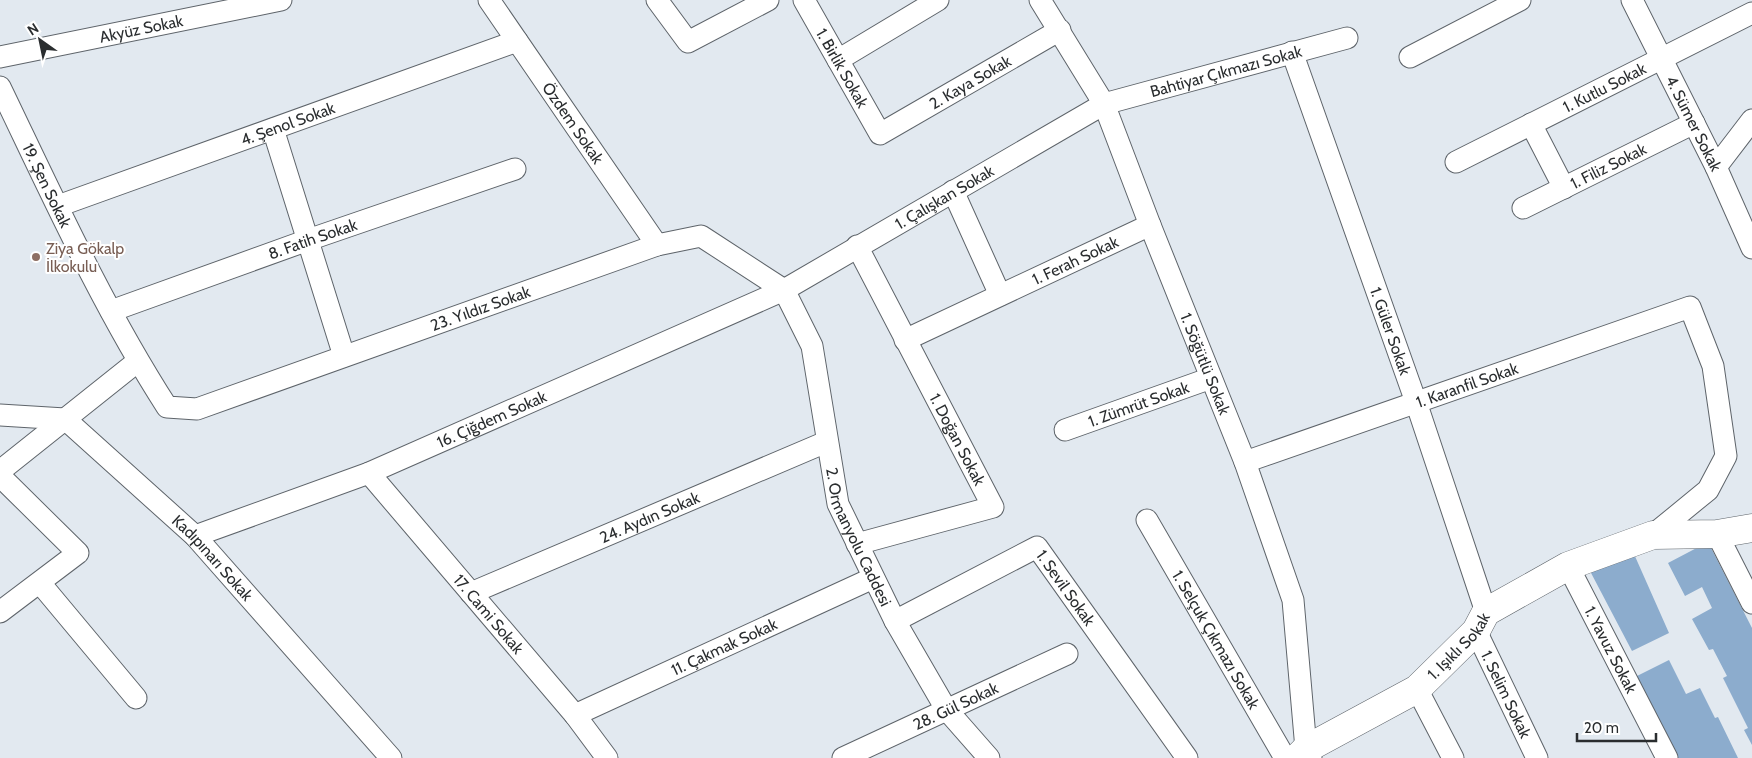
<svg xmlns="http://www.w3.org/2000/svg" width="1752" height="758" viewBox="0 0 1752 758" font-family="Cabin,sans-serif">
  <rect width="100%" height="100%" fill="#e2e9f0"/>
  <path fill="#8caccd" d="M1708 542 1752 628V745L1744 730 1748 728 1723 678 1727 676 1713 649 1709 650 1692 619 1712 608 1702 587 1685 596 1668 563Z
    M1634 554 1669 633 1632 651 1590 571Z
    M1669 660 1686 694 1700 688 1715 718 1718 717 1738 758H1678L1637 676Z"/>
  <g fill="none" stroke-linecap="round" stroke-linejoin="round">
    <g stroke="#5e646a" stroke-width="23">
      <g id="street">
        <path id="s1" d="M489 0 657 245"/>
        <path d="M657 0 688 42 768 0"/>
        <path id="s2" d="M804 0 880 134 1060 30"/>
        <path id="s3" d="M1040 0 1104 104 1150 225 1245 462 1293 600 1306 749 1311 758"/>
        <path id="s4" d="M1632 0 1716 167 1752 248"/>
        <path id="s5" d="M1292 52 1416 402 1486 612"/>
        <path id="s6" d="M0 57 281 0"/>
        <path d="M1410 57 1520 0"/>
        <path d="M838 60 938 0"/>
        <path id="s7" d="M0 87C52 195 102 306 167 407L197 409 657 245 701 236 784 290 812 346 838 504 895 621 946 709 989 758"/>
        <path d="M1531 124 1564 188"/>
        <path d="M273 129 344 356"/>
        <path id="s8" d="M1456 162 1752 13"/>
        <path d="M1716 167 1752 120"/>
        <path d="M953 191 1000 295"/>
        <path id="s9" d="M58 206 517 41"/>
        <path id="s10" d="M1523 208 1694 123"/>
        <path id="s11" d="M857 246 993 507 857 544"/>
        <path id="s12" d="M111 311 308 240 515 169"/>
        <path id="s13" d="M905 340 1150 225"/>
        <path id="s14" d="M0 415 65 419 195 536 391 758"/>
        <path id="s15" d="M1065 430 1211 378"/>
        <path id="s16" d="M1245 462 1690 307 1713 366 1726 456 1708 490 1653 535"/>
        <path d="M0 471 138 361"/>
        <path id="s17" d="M369 473 575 715 607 758"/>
        <path d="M0 476 78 553 0 612"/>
        <path id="s18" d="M1147 520 1285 758"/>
        <path d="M1717 534 1752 603"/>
        <path id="s19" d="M195 536 369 473 784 290 1104 104 1347 38"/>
        <path id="s20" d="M1568 566 1667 758"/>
        <path d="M40 583 136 698"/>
        <path id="s21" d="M471 593 826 442"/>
        <path id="s22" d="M895 621 1037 547 1187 758"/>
        <path id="s23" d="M1476 631 1537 758"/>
        <path d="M1417 689 1453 758"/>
        <path id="s24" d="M575 715 873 578"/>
        <path id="s25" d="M843 758 1067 654"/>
      </g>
    </g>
    <g stroke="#5e646a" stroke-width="29">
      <g id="secondary">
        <path id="s26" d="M1297 758 1306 749 1417 689 1476 631 1486 612 1568 566 1653 535 1717 534 1752 528"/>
      </g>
    </g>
    <use href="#street" stroke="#fff" stroke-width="21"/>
    <use href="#secondary" stroke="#fff" stroke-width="28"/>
  </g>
  <circle fill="#8d6e63" stroke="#fff" stroke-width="2" cx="36" cy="257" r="5"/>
  <g text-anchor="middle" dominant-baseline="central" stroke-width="4" stroke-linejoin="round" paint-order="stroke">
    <g font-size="16" fill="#2a2d2f" stroke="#fff">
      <text stroke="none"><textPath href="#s6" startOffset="144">Akyüz Sokak</textPath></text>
      <text stroke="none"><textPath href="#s2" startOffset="78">1. Birlik Sokak</textPath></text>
      <text stroke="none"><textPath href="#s19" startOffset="1135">Bahtiyar Çıkmazı Sokak</textPath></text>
      <text stroke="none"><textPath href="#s2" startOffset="258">2. Kaya Sokak</textPath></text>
      <text stroke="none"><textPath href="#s8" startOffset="166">1. Kutlu Sokak</textPath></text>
      <text stroke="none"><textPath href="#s1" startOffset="149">Özdem Sokak</textPath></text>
      <text stroke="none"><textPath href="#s4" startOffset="138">4. Sümer Sokak</textPath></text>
      <text stroke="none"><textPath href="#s9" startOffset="244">4. Şenol Sokak</textPath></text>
      <text stroke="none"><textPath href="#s10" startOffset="95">1. Filiz Sokak</textPath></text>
      <text stroke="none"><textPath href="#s7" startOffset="109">19. Şen Sokak</textPath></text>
      <text stroke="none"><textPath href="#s19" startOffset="824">1. Çalışkan Sokak</textPath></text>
      <text stroke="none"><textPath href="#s12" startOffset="214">8. Fatih Sokak</textPath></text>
      <text stroke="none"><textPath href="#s13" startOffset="188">1. Ferah Sokak</textPath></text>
      <text stroke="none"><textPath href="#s7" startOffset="692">23. Yıldız Sokak</textPath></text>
      <text stroke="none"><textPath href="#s5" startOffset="296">1. Güler Sokak</textPath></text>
      <text stroke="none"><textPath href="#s3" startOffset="401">1. Söğütlü Sokak</textPath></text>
      <text stroke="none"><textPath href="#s16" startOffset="235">1. Karanfil Sokak</textPath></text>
      <text stroke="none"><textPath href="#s15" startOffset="78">1. Zümrüt Sokak</textPath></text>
      <text stroke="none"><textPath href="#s19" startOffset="319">16. Çiğdem Sokak</textPath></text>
      <text stroke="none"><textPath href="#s11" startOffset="218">1. Doğan Sokak</textPath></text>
      <text stroke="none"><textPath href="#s21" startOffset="194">24. Aydın Sokak</textPath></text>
      <text stroke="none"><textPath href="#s7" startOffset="1284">2. Ormanyolu Caddesi</textPath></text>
      <text stroke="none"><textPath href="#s14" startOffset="268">Kadıpınarı Sokak</textPath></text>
      <text stroke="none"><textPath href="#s22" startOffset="210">1. Sevil Sokak</textPath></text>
      <text stroke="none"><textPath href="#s17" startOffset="185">17. Cami Sokak</textPath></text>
      <text stroke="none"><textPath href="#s18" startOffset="138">1. Selçuk Çıkmazı Sokak</textPath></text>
      <text stroke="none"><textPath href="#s24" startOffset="164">11. Çakmak Sokak</textPath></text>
      <text stroke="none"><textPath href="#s26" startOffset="199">1. Işıklı Sokak</textPath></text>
      <text stroke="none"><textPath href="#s20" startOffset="94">1. Yavuz Sokak</textPath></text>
      <text stroke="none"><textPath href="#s23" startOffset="70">1. Selim Sokak</textPath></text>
      <text stroke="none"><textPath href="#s25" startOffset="124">28. Gül Sokak</textPath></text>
    </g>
    <g font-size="16" fill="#785e54" stroke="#fff" text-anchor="start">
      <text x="46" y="248">Ziya Gökalp<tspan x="46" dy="18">İlkokulu</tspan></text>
    </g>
  </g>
  <g transform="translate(40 40) rotate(327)" stroke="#ffffff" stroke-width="4" paint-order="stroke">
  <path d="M0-4L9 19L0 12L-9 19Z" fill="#2a2d2f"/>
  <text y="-8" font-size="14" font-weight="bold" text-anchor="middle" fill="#2a2d2f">N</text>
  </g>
  <path d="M1577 733v8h79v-8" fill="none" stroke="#2a2d2f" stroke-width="2.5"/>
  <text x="1584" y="733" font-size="15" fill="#2a2d2f" stroke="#ffffff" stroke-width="4" paint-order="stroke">20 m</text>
</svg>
